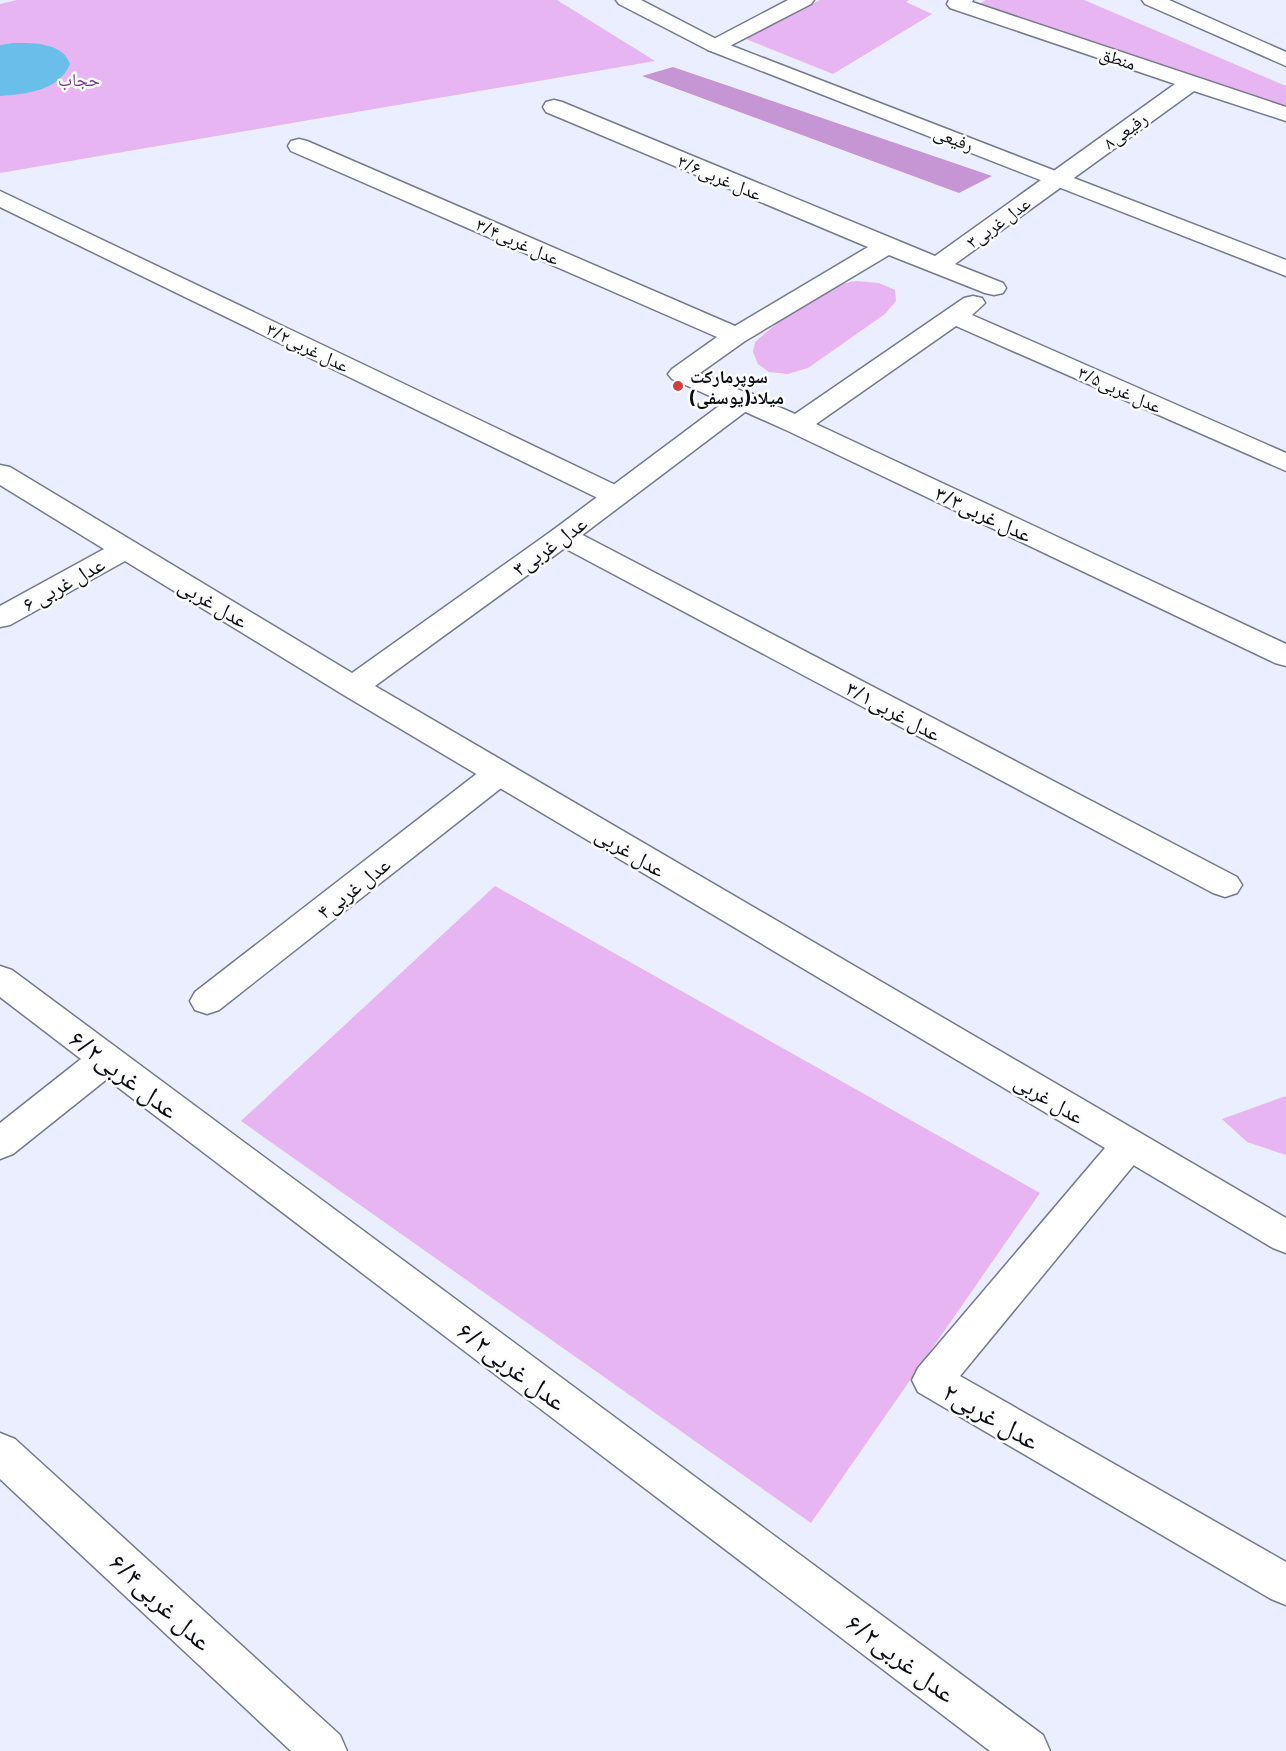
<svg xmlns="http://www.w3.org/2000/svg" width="1286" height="1751" viewBox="0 0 1286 1751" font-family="Barlow,'Noto Naskh Arabic',sans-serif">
  <rect width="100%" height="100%" fill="#eaeeff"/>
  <path fill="#e6b5f2" d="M17 0H557L655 61 0 173V4Z
    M820 0H909L906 2 932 14 833 74 746 39Z
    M986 0H1084L1286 86V106L977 5Z
    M856 281 879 283 895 290 896 301 885 314 808 368 788 374 769 372 758 364 753 352 755 342C780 320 823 285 856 281Z
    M495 886 1040 1193 811 1523 241 1121Z
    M1286 1096V1155L1247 1142 1222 1119Z"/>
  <path fill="#c695d3" d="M673 67 992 176 959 193 642 76Z"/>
  <path fill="#6abfea" d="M13 43C33 43 62 42 70 64 59 91 26 94 0 96V45Z"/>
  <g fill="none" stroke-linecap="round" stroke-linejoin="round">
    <g stroke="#75798c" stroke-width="3">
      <path id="street" d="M788 0H814L811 4 722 50 715 52 708 50 704 46 708 42Z
        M949 0H973L972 2 1286 107V121L1194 91 955 264 1003 283 1006 288 1003 293 994 295 985 293 889 255 745 341 700 373 795 414 964 298 973 296 982 298 985 303 972 315 1286 453V471L956 326 816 424 1286 644V666L1275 663 788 431 672 379 668 374 672 369 717 337 291 151 288 146 291 141 299 139 307 141 735 326 868 247 546 112 543 107 546 102 554 100 562 102 935 256 1175 84 950 8 947 4Z
        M0 191 626 490 630 496 626 502 616 504 606 502 0 207Z
        M563 527 573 530 1237 877 1242 885 1237 893 1225 897 1213 893 553 542 549 536 553 530Z
        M499 762 510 765 515 773 510 781 219 1010 207 1014 195 1010 190 1001 195 992 488 765Z
        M0 966 12 970 1043 1735 1050 1751H990L107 1079 13 1154 0 1159V1123L81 1059 0 997Z
        M1129 1130 1142 1135 1147 1145 1142 1155 960 1376 1286 1562V1605L1271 1599 918 1392 912 1380 918 1368 1116 1135Z
        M0 1433 15 1439 340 1735 347 1751H291L0 1479Z"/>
    </g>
    <g stroke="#75798c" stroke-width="3">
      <path id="secondary" d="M616 0H641L722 42 1286 260V276L708 50 619 4Z
        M1142 0H1169L1286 52V66L1145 4Z
        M744 392 753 394 757 400 753 406 573 542 375 686 1286 1218V1253L1273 1248 342 694 125 561 10 625 0 627V606L104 549 0 485V465L10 467 352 673 553 530 735 394Z"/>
    </g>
    <use href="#street" fill="#fff" fill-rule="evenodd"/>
    <use href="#secondary" fill="#fff" fill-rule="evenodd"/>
  </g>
  <circle fill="#cf4041" stroke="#fcfcfc" stroke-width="2" cx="678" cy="386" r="6"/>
  <g text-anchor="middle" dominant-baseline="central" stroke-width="5" stroke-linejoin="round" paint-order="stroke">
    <g font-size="18" fill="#0c0e15" stroke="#fcfcfc">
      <text transform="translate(1118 58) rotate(18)">منطق</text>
      <text transform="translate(1125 130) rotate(-36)">۸رفیعی</text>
      <text transform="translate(954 138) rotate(21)">رفیعی</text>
      <text transform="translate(720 177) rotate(23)">عدل غربی۳/۶</text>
      <text transform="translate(998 222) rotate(-36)">عدل غربی۳</text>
      <text transform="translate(518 241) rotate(24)">عدل غربی۳/۴</text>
      <text transform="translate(308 347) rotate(26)">عدل غربی۳/۲</text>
      <text transform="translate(1120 389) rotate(24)">عدل غربی۳/۵</text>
    </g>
    <g font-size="18" fill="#753884" stroke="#fcfcfc">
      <text x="79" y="79">حجاب</text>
    </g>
    <g font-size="18" font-weight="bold" fill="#0c0e15" stroke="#fcfcfc" text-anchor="start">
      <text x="690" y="376">سوپرمارکت<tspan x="690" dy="21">میلاد(یوسفی)</tspan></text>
    </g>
    <g font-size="21" fill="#0c0e15" stroke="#fcfcfc">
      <text transform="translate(984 513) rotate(25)">عدل غربی۳/۳</text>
      <text transform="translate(549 545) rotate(-36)">عدل غربی۳</text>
      <text transform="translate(63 583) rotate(-29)">عدل غربی ۶</text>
      <text transform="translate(214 602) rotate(31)">عدل غربی</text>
      <text transform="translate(894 710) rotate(28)">عدل غربی۳/۱</text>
      <text transform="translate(631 851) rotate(31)">عدل غربی</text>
      <text transform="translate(353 887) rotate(-38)">عدل غربی۴</text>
      <text transform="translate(1050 1098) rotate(31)">عدل غربی</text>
    </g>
    <g font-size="26" fill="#0c0e15" stroke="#fcfcfc">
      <text transform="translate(125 1073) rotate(37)">۶/۲عدل غربی</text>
      <text transform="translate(513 1365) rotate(37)">۶/۲عدل غربی</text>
      <text transform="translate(992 1415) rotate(30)">عدل غربی۲</text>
      <text transform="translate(162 1601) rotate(43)">۶/۴عدل غربی</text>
      <text transform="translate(902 1657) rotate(37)">۶/۲عدل غربی</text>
    </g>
  </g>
</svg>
